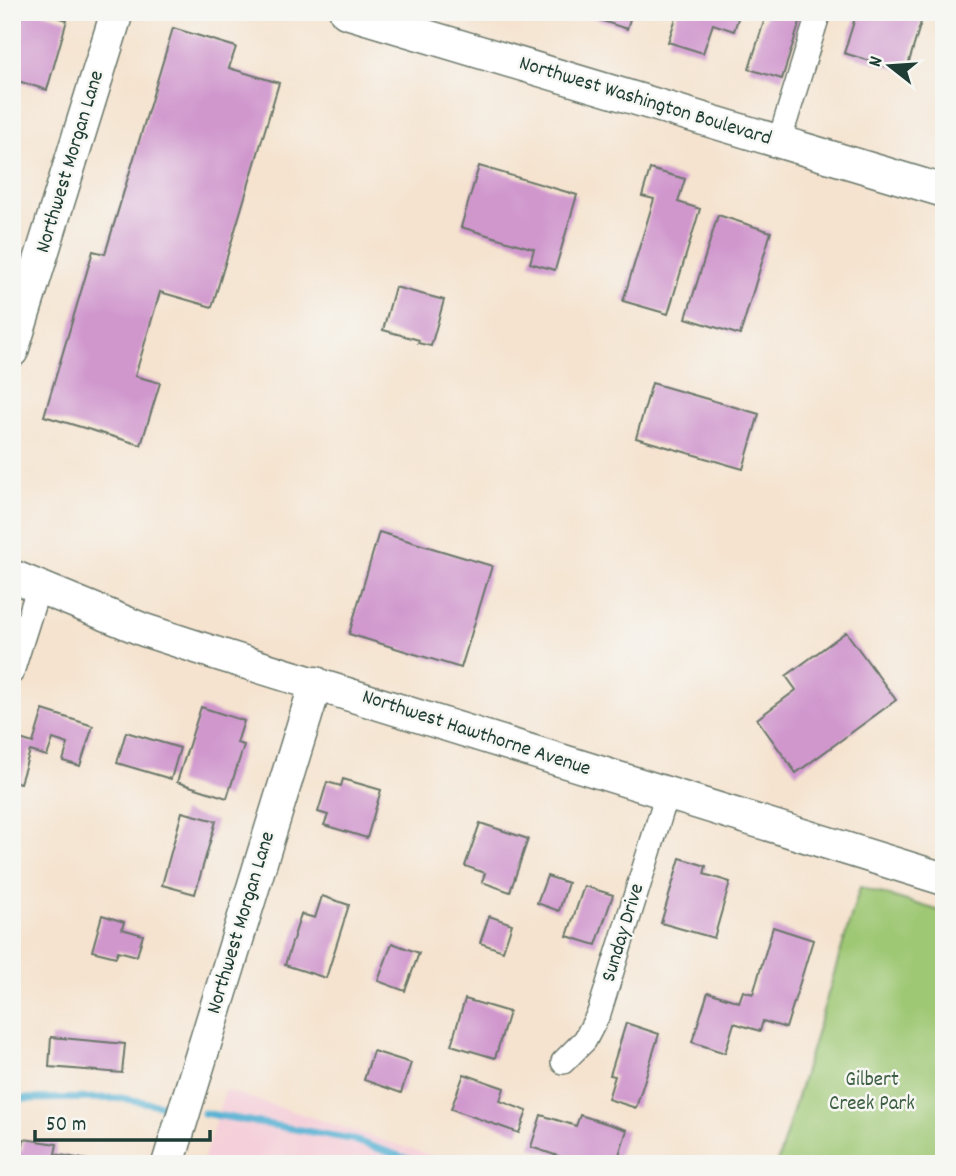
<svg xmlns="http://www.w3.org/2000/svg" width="956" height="1176" viewBox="0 0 956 1176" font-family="Dekko,sans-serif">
  <rect width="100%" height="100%" fill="#f6f6f2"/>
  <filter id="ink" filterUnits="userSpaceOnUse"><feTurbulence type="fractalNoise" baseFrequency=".0143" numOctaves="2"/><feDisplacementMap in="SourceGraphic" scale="14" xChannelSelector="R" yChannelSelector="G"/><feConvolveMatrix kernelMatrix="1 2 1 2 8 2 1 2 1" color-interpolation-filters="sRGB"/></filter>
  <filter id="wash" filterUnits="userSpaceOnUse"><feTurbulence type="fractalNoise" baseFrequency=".00686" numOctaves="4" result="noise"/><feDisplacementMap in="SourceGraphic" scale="28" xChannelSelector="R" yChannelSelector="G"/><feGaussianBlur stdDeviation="1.57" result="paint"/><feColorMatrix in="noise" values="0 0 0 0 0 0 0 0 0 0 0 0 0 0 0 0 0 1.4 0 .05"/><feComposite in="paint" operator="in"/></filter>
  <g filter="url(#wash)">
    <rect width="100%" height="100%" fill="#f5e3cf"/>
    <path fill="#f5cfd9" d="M225 1090 314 1118 458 1164H202Z"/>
    <path fill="#9fc874" stroke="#5f8254" stroke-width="2" d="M860 887 944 912V1164H777Z"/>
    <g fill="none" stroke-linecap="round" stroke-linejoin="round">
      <path stroke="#55b1d3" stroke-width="7" d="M12 1099 121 1098 166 1106
        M204 1113 351 1139 422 1164"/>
    </g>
    <g id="blocks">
      <path fill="#d097cd" d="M12 12H41L67 20 47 90 18 81 13 98Z
        M575 12H632L627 29Z
        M678 12H740L734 31 713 24 703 53 668 42Z
        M767 12H803L782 79 749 69Z
        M857 12H924L906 72 844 53Z
        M173 28 236 47 229 68 279 83 212 307 160 292 135 376 160 383 141 445 44 416 93 251 105 254Z
        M479 166 577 195 555 270 530 263 534 249 461 227Z
        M650 169 685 179 678 202 700 209 668 314 623 301 654 199 642 196Z
        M718 215 771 232 740 335 686 318Z
        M395 287 444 300 431 346 418 343 419 340 383 330Z
        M652 383 759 414 743 469 636 438Z
        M379 532 492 566 461 668 349 634Z
        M846 632 896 700 796 773 757 719 796 690 786 676Z
        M201 707 244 721 237 743 244 745 227 798 177 782Z
        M43 710 93 726 80 766 63 761 68 744 53 739 47 756 30 751 20 783 12 781V754L17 738 33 743Z
        M126 732 180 748 171 779 117 763Z
        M343 779 381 790 367 838 324 825 328 815 318 812 327 782 341 786Z
        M182 812 216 821 195 894 162 885Z
        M480 823 528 839 510 892 482 882 485 873 465 866Z
        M680 858 706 866 704 874 730 882 714 938 661 923Z
        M547 876 568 883 559 911 537 903Z
        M584 886 613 895 596 945 567 936Z
        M322 896 349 905 326 978 285 965 301 914 315 918Z
        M102 915 124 922 122 929 143 935 137 956 118 951 116 957 92 951Z
        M489 916 512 924 503 951 480 943Z
        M773 927 813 940 786 1028 763 1021 760 1031 734 1023 725 1053 692 1042 708 992 739 1002 743 991 753 994Z
        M392 943 419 953 405 991 378 981Z
        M465 999 509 1012 495 1058 451 1045Z
        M626 1023 659 1034 636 1108 608 1099 615 1076 610 1075Z
        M51 1037 125 1044 122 1073 49 1067Z
        M373 1051 411 1063 401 1093 364 1080Z
        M464 1074 504 1088 500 1101 527 1111 519 1133 451 1109Z
        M541 1115 576 1126 580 1115 627 1130 616 1164H582L531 1147Z
        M24 1139 57 1144 55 1154 110 1164H12V1150L22 1151Z"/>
    </g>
  </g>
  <g filter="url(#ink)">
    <use href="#blocks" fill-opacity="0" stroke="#6a776a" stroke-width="2"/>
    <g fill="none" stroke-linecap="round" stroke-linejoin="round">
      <g stroke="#6a776a" stroke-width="26">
        <path id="street" d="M779 142 819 12
          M12 672 39 586
          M563 1062 585 1040 599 1013 667 794"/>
      </g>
      <g stroke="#6a776a" stroke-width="35">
        <path id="secondary" d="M346 12 944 191
          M12 351 117 12
          M12 576 144 630 218 654 944 879
          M168 1164 316 683"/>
      </g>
      <use href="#street" stroke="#fff" stroke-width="23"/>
      <use href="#secondary" stroke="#fff" stroke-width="32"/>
    </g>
  </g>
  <g text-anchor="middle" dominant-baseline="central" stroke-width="5" stroke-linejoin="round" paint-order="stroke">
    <g font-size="21" fill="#1f3d34" stroke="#f6f6f2">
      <text transform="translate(645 102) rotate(17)">Northwest Washington Boulevard</text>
      <text transform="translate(71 162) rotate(-73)">Northwest Morgan Lane</text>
      <text transform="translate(476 734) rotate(18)">Northwest Hawthorne Avenue</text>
      <text transform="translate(242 923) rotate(-73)">Northwest Morgan Lane</text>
      <text transform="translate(624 933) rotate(-73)">Sunday Drive</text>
    </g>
    <g font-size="21" fill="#3f6044" stroke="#f6f6f2">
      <text x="872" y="1081">Gilbert<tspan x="872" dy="24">Creek Park</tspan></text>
    </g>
  </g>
  <rect width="956" height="1176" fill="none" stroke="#f6f6f2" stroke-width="42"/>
  <g transform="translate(890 66) rotate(287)" stroke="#f6f6f2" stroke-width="5" paint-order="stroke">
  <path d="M0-5L12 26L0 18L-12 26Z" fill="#1f3d34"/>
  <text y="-10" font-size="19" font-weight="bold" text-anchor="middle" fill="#1f3d34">N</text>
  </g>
  <path d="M35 1130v10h175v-10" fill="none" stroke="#1f3d34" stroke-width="3.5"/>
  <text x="46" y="1130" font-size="21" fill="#1f3d34" stroke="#f6f6f2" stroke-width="5" paint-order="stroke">50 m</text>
</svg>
